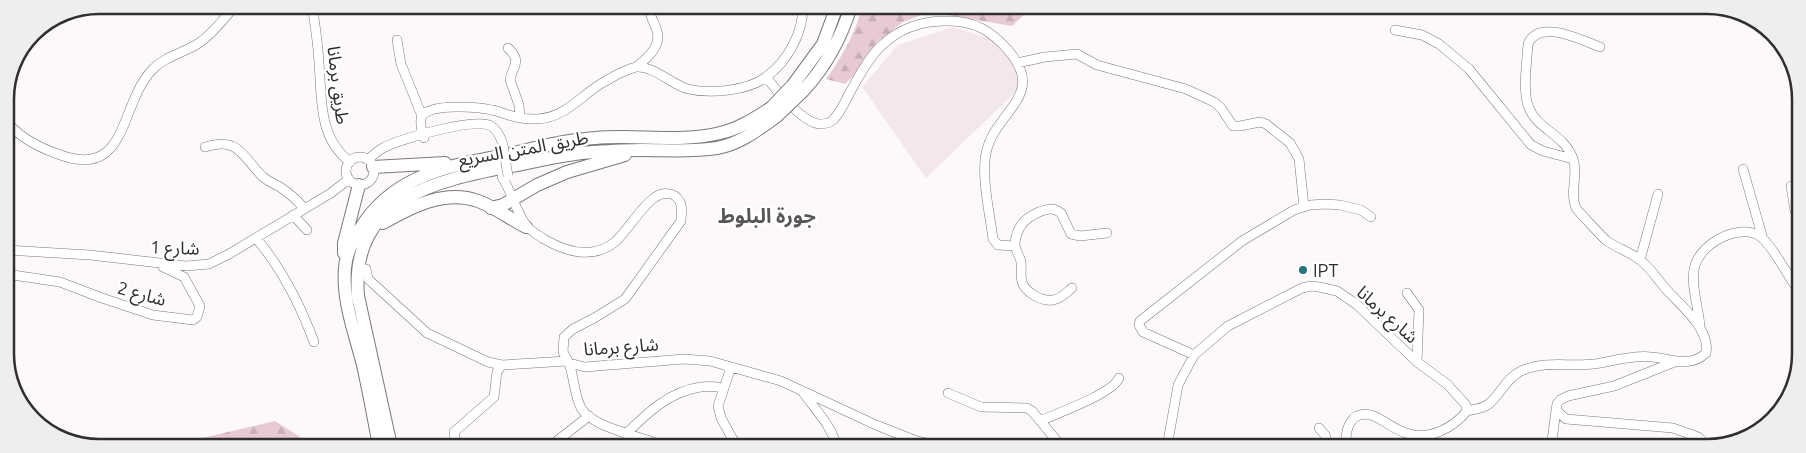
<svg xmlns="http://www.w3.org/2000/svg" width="1806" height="453" viewBox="0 0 1806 453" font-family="Ubuntu,'Noto Sans Arabic',sans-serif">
  <defs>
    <pattern id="forest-firs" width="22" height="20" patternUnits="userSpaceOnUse" patternTransform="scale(1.25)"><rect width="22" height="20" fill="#e7cad4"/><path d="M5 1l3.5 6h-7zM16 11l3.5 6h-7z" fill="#c6aeb6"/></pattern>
  </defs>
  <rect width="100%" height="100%" fill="#fdf8fa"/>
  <path fill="#f4e7eb" d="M953 27 994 40 1008 53 1022 77 1021 87 926 178 862 87 898 45Z"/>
  <path fill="url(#forest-firs)" d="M862 6H1033L1012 26 930 12 903 22 877 42 853 76 845 84 826 79C842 57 856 33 862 6Z
    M275 421 314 446H168Z"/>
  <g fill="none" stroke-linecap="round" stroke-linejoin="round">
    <g stroke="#7d787a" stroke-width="10">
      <path id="minor" d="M312 5C315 24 318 43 319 63 322 98 318 138 350 162
        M1395 30 1422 35 1439 44 1469 69 1531 145 1543 151 1573 159
        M397 40 401 64 422 116
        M508 48C523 62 512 66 510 80L519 105 520 118
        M1017 63 1045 57 1077 54 1097 65 1186 89 1214 102 1221 108 1233 126H1240L1260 122 1266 124 1290 143 1299 159 1304 207
        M636 67C648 58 663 45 656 28 652 18 650 17 650 6
        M766 77C777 91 802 122 819 124 824 124 830 123 833 120 840 113 845 102 849 94 858 78 867 60 880 47 899 28 924 20 949 21 975 21 991 31 1008 50 1048 96 995 110 986 153 981 176 990 215 993 239L998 245 1015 246
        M5 119C17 136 36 146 55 153 129 183 118 106 152 70 165 56 184 53 199 43 214 33 224 18 236 5
        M424 138C422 132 419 122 422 116 431 103 479 107 492 110 502 112 511 117 521 118 526 119 532 119 537 119 565 118 579 97 602 83 607 80 613 77 618 74 623 72 631 68 636 67 655 66 672 85 688 89 710 94 748 91 766 77 788 61 803 33 803 6
        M205 147C240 136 243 158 263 177 268 181 274 184 280 187 289 193 297 200 304 208
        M346 171a14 14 0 1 1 28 0a14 14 0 1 1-28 0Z
        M368 160C373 155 377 151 383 148 400 139 475 117 491 126 498 130 501 138 503 145
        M1743 169 1763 239
        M502 177C512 192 515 210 526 225 530 231 538 235 544 239 566 252 594 260 616 241 628 230 641 207 654 198 662 192 675 191 680 202 683 208 681 215 681 221L625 299 596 317 573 329 564 337 563 352 569 363 585 367 684 359 710 361 781 381 876 425 914 440 943 447
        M1791 186 1795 211 1799 217
        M293 215 307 230
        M256 238C282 269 300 304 314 342
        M6 250 90 255 186 266 209 264 229 254 331 193 349 179
        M1640 260 1658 194
        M366 269 368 279 427 333 488 362 502 365
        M6 274 60 282 102 298 153 315 193 320 197 317 200 306 184 277 163 267
        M1072 288C1067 292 1061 299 1053 300 1042 302 1025 292 1022 282 1020 275 1022 269 1021 262 1020 256 1015 250 1015 244 1016 228 1024 218 1039 212 1047 209 1053 207 1061 213L1071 234 1080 236 1107 233
        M1407 293 1419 310 1417 362
        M1700 327C1699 309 1691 288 1694 270 1697 245 1739 221 1761 237 1773 246 1788 277 1799 291
        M1194 355 1143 332 1139 325 1140 321 1242 241 1294 210 1310 205 1326 204 1340 205 1361 210 1371 217
        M1677 361 1614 386 1568 396 1560 400 1557 404 1556 410 1566 419 1673 428 1698 437 1711 448
        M569 363C574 377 574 394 581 408 593 429 644 436 665 447
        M731 367 718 406 721 418 737 447
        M802 391C815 410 831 424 837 447
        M948 393 981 407 1027 408 1032 411 1062 447
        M1467 411C1476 409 1486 408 1492 401 1502 391 1508 377 1521 371 1545 360 1570 367 1594 364 1605 363 1616 359 1628 358 1635 357 1644 356 1651 357 1671 358 1689 369 1706 353 1711 329 1679 304 1665 288 1657 279 1650 267 1640 260 1630 252 1617 248 1607 241 1604 239 1577 210 1576 208 1569 192 1579 175 1573 159 1565 135 1537 129 1529 108 1522 92 1527 62 1528 44 1539 18 1581 40 1600 47
        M1040 421C1058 413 1112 394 1119 378
        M1319 428 1325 435 1329 447
        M626 434C647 413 670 391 701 387 708 386 717 387 724 388
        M459 447 455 439 454 432 494 397 497 372 502 365 567 361
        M549 447 589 416
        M1167 447 1178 385 1194 355 1228 326 1302 288 1311 286 1319 287 1337 291 1356 304 1417 362 1447 384 1466 405 1467 411C1453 428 1429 441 1406 433 1393 429 1383 419 1371 415 1350 410 1344 431 1347 447
        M1551 448 1556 410"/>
    </g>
    <g stroke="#7d787a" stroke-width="14">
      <path id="highway" d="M793 85 823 44 837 6
        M803 91C826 66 841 39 851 6
        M373 167 445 163
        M491 208 503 205 537 185 567 172 625 155
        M383 223C411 207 445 189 478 201 495 207 510 219 526 227
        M344 253V243L359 185
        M379 446C374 419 369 392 363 365 355 334 342 300 345 268 346 251 356 234 366 220 401 172 455 165 510 154 538 147 566 140 595 138 635 134 682 143 720 133 739 129 755 118 771 108
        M391 446 358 296C350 198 435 181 511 166 538 161 565 154 593 152 609 151 625 150 642 150 667 150 693 152 717 148 740 144 759 129 777 116"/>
    </g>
    <use href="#minor" stroke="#fff" stroke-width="9"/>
    <use href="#highway" stroke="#fff" stroke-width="12"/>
    <g stroke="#7d787a" stroke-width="10" stroke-linecap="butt">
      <path id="minor-bridge" d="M503 145 508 176"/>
    </g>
    <g stroke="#7d787a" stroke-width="14" stroke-linecap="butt">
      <path id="highway-bridge" d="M771 108 793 85
        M777 116 803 91"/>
    </g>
    <use href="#minor-bridge" stroke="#fff" stroke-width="9"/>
    <use href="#highway-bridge" stroke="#fff" stroke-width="12"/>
  </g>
  <circle fill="#29727b" stroke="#fff" stroke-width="2" cx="1303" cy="270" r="5"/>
  <g text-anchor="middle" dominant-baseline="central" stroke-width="5" stroke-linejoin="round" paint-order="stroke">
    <g font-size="18" fill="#302e2f" stroke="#fff">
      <text transform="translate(339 85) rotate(83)">طريق برمانا</text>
      <text transform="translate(523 148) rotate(-10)">طريق المتن السريع</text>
      <text transform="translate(175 247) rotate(2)">شارع 1</text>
      <text transform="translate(142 293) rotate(15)">شارع 2</text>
      <text transform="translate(1388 314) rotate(42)">شارع برمانا</text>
      <text transform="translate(621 346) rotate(-4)">شارع برمانا</text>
    </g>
    <g font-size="18" fill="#302e2f" stroke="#fff" text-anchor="start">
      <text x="1313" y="270">IPT</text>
    </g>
    <g font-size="20" font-weight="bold" fill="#5a5658" stroke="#fff">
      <text x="767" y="215">جورة البلوط</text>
    </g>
  </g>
  <path d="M0 0H1806V453H0ZM99 14H1707A85 85 0 0 1 1792 99V354A85 85 0 0 1 1707 439H99A85 85 0 0 1 14 354V99A85 85 0 0 1 99 14Z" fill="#eee" fill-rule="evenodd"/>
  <path fill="none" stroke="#302e2f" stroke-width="2.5" d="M99 14H1707A85 85 0 0 1 1792 99V354A85 85 0 0 1 1707 439H99A85 85 0 0 1 14 354V99A85 85 0 0 1 99 14Z"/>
</svg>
